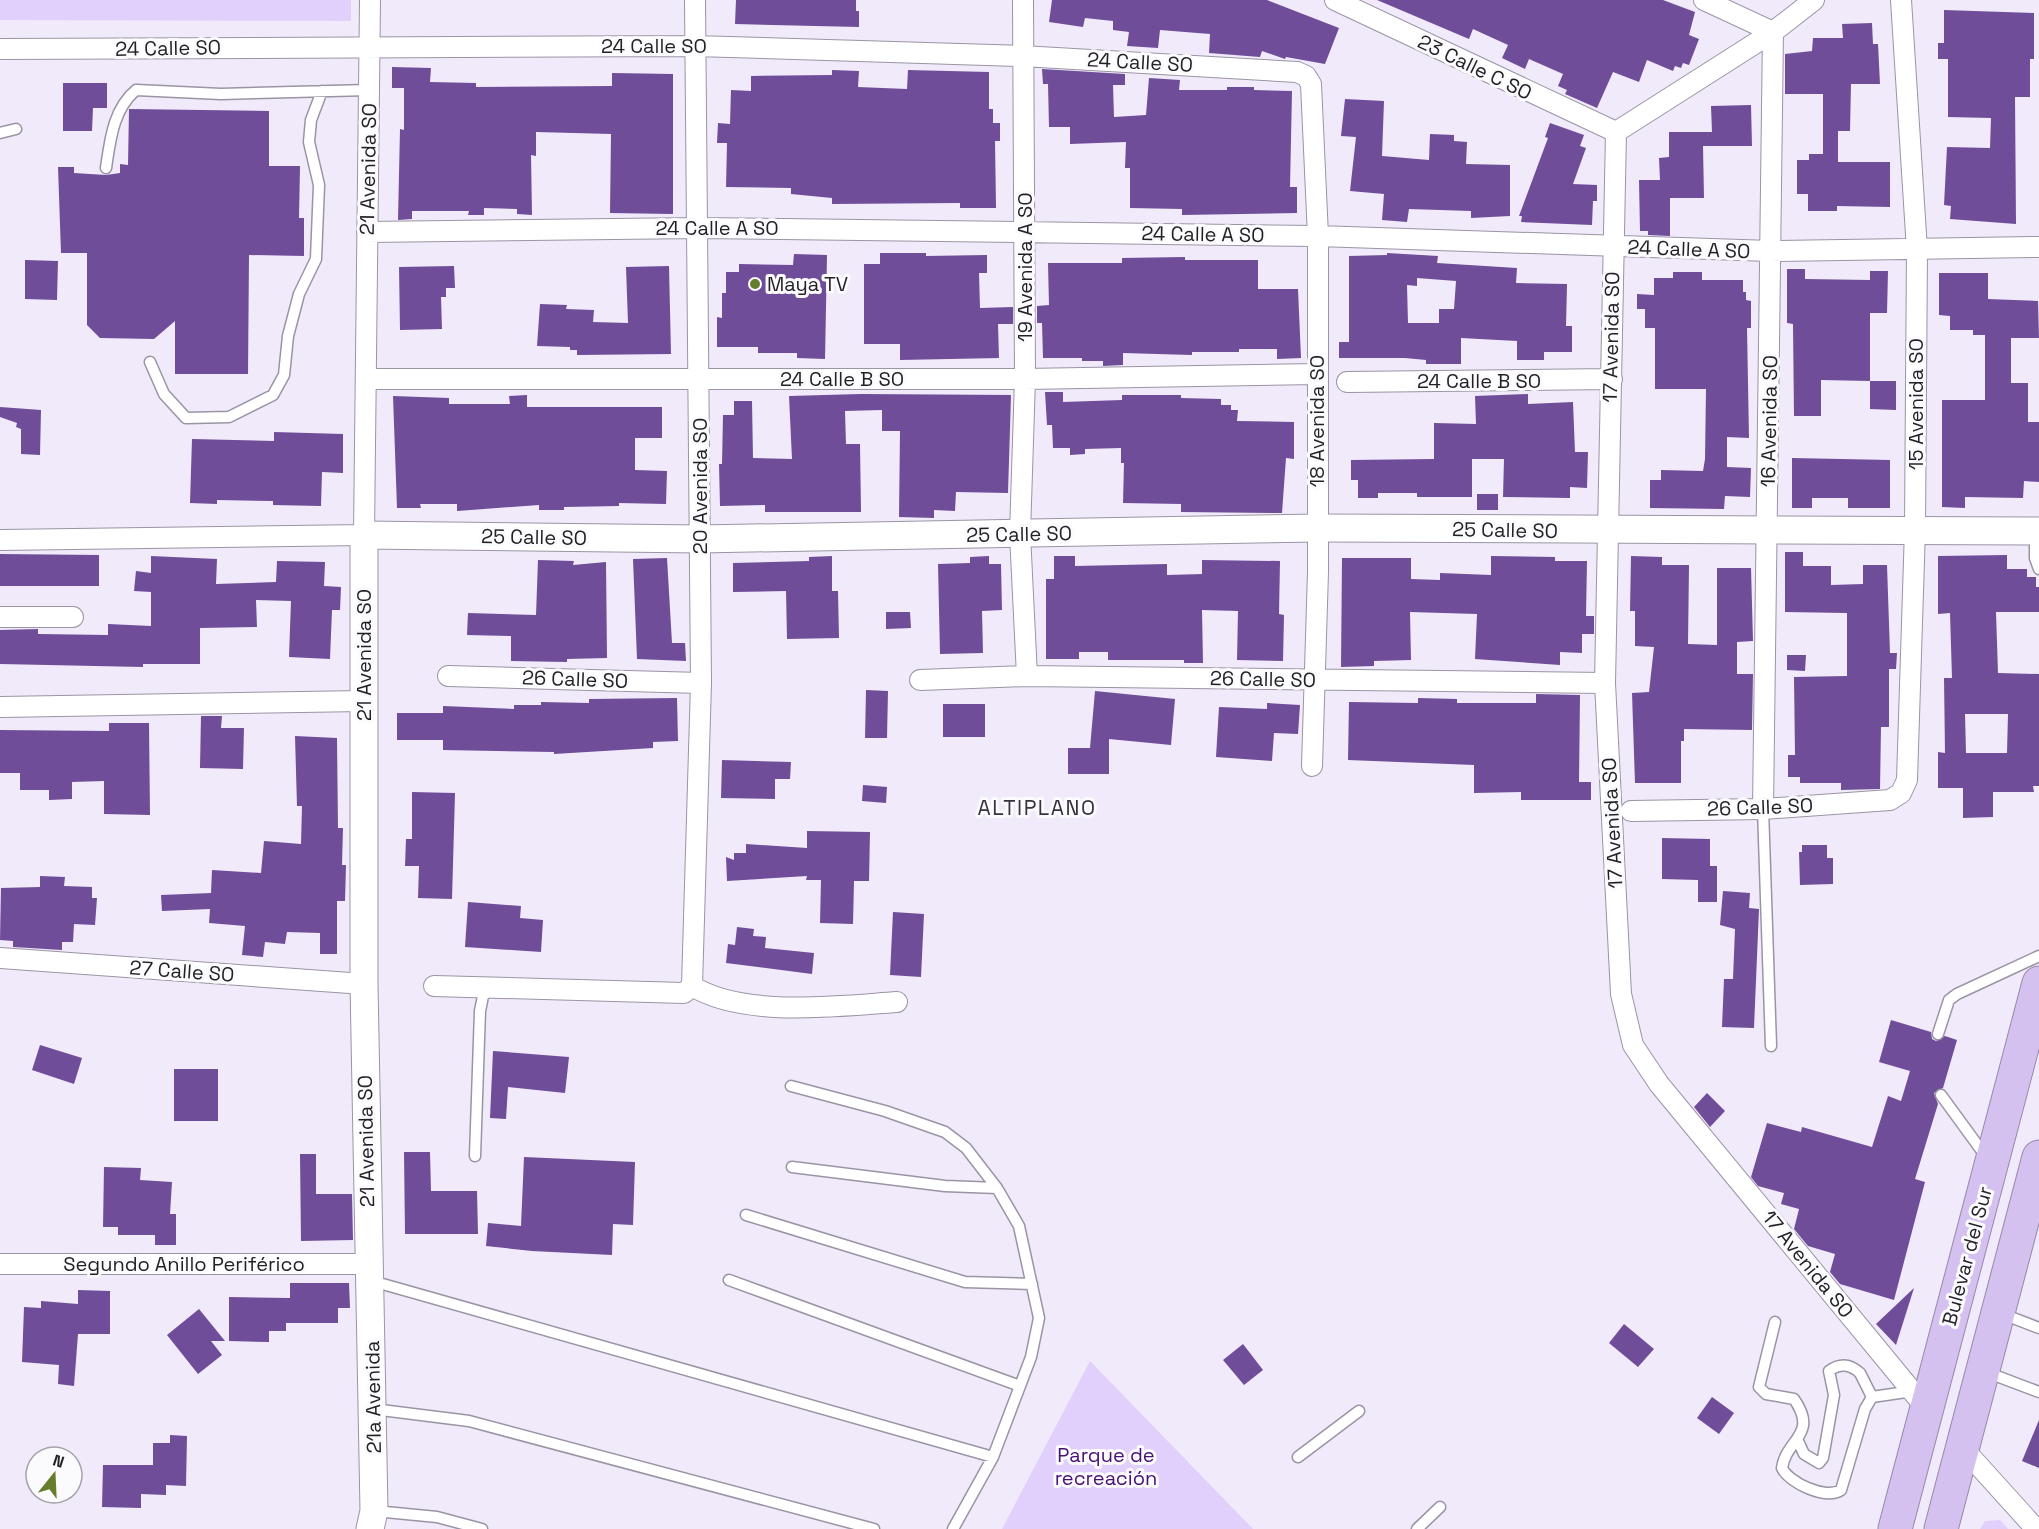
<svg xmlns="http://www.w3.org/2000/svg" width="2039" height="1529" viewBox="0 0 2039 1529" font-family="'Space Grotesk',sans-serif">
  <rect width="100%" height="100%" fill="#f0eafb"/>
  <path fill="#e1d0fc" d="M0 0H351V21L0 20Z
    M1090 1361 1253 1529H1002Z
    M2000 1520 2008 1529H1980L1985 1521Z"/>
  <path fill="#704d99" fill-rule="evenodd" d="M736 0H856V11H859V27L735 24Z
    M1052 0H1267L1339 28 1325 64 1286 57 1285 59 1262 51 1260 57 1209 53 1210 34 1160 30 1158 48 1127 46 1129 32 1113 30V21L1085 18 1083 27 1049 22Z
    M1377 0H1663L1695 12 1689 35 1699 39 1689 65 1683 63 1681 68 1675 66 1673 71 1647 60 1639 82 1613 72 1597 108 1565 94 1567 90 1558 86 1563 74 1529 59 1525 69 1502 58 1508 45 1473 29 1469 39Z
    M1944 10 2034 13V59H2030V97H2015L2016 224 1950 219 1951 206 1944 205 1947 147 1990 148 1991 118 1948 117V59H1938V43H1944Z
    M1872 23 1873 44H1878L1880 84H1851L1850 131H1838V162H1890V207L1837 206V211H1808V194H1797V160H1809V154H1823V94H1785V54L1812 51 1813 38H1843L1842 24Z
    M392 67 431 68 430 82 476 83V87L612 86V73L673 74V214L610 213 611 134 536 132V156L531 155 532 215 517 214V209L484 208V215H468L469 211H412V219L398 220 400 129 404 130V88H392Z
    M1042 69 1125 74V85H1113L1114 117 1146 115 1149 78 1180 80 1179 90H1227V87H1254V90L1292 91 1290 187H1297V213L1182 215V209L1130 208V168H1125L1126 142 1070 144V127H1049L1048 84H1043Z
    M832 70 859 71 858 87 907 89 908 70 989 72V109H993V123H1000V141H995L996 208H960V203L832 204V198L791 194V188L726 187 727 143H717L718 123 730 124 731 90 751 91V76L832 75Z
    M63 83H107V108H93L92 131H63Z
    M1345 99 1384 101 1382 156 1429 160 1430 134 1454 135V141L1467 142 1466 164 1510 165V216L1471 218V211L1409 209 1407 222 1382 220 1384 194 1350 191 1356 137 1341 136Z
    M1751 105 1752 146H1703L1704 198H1670V236L1648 235V231H1640L1639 180H1660L1659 158 1669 157V132H1712L1711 106Z
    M129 109 269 111V166H300L299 218H304V256L249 255 248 374H175V321L154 339 100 338 87 325V253H61L58 167H74V173L106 175 120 173V164L128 165Z
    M1550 123 1584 135 1580 146 1586 148 1573 184 1597 185V201H1593L1592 225 1521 222 1522 216H1519L1548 138 1545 137Z
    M880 253H926V256L987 255V273H979L980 308 1013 307V324H998L999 358 900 360V344H864V264H880Z
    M1387 253 1438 256 1437 263 1517 268 1516 283 1567 284 1566 326H1572V352H1544V360H1517V341L1461 338V364H1426V360L1405 358H1339V342H1349V256L1387 255ZM1417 278 1456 281 1454 309H1439V323H1408L1407 285 1417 286Z
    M794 254 827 255 825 359 797 358V353H758V347H717V317L722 318V293H726V272H739V264L793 265Z
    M1185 257V260H1258V289H1298L1301 358 1277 359V349H1239V352H1192V355L1123 353V365L1103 366V361H1082V358H1043L1042 323H1037V306L1049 305 1048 263H1122V258Z
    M25 260 58 261 57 300 25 299Z
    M454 266 455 288H446V297H441L442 329 400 330 399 267Z
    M669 266 671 354 577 355V350H570V347L537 346 540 304 567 305 566 309 594 310 593 322 628 323 626 267Z
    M1787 269H1805V279L1870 280V271H1888L1887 313H1870V381L1821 380V416H1794L1793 324 1787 323Z
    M1673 272H1702V280H1743V292H1746V300L1751 301V328H1747L1749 438 1727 437V467L1751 468 1750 497 1725 496 1724 509 1650 508V480H1661V470L1703 471 1705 459 1706 389H1655V328H1645V309H1637V294L1654 295V278H1673Z
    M1939 273H1988V299L2038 301 2039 338H2011V383H2028V422H2039V482L2024 481 2023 498 1965 497V508L1942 507V400H1985V335H1973V330H1950V316L1939 315Z
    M1870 381H1896V410L1870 409Z
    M1045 392H1063V402L1122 400V395H1181V398L1221 399V405H1231V410H1238L1237 421 1294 422V459L1286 458 1282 513 1181 512V504L1123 503 1124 463H1121V448L1085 449V454L1070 455V448H1053L1052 425H1047Z
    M861 394 1011 395 1008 493 956 492 955 511 934 510V518L899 517 900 431H882V410L845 411 846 444H860L861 512H765V505L720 506 719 464H722L723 415H734V401H752L753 458 792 459 789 396Z
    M1528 394V404L1573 402 1575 452H1588L1587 488 1570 487V498L1503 497 1504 459H1472V497H1417V493H1378V498H1358V480H1351V460L1434 459V423L1476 424 1475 396Z
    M527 395V407H662V438H635V470L667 471 666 504 619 503V506L564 507V510H539V505L457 511V504H420L421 508H397L393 396 449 398V404H510L509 396Z
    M0 407 41 410 40 455 21 454V429L16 427 17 423 0 417Z
    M274 432 343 434V473L322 472 321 506 273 505V501L217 500V504L190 503 192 439 274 441Z
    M1792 458 1890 460V508H1848V498H1812V508H1792Z
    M1477 494H1498V510H1477Z
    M1785 552H1803V566H1831V585L1863 584V565H1887L1890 653H1897L1896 669H1889V727H1881L1880 789 1841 790V783H1800V777H1788V755H1795L1794 677 1847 676V613L1785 612Z
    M0 554 99 555V586H0Z
    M2007 555V569H2027V577H2036V587H2039V612H1996L1998 673 2039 674V786H2033L2034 792H1993V817L1963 818V788H1938V752L1945 753 1944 678H1952L1950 613 1938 614V556ZM1965 714H2008L2007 753H1966Z
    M151 556 217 559 216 584 276 582 277 561 325 562 324 586 341 587 340 610H332L330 659 289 657 291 601 256 600 257 627 200 628V664H143V667L0 664V630L38 629V634L108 635V624L151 626V592L134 591 136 571 151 573Z
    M832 556V591H838L839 638 787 639 786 591 733 592V563L809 561V557Z
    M989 556V564H1001L1002 610 982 611 983 653 940 654 938 564 970 563V557Z
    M1054 556H1075V566L1167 564V575L1202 574V560L1280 561 1279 614 1284 615 1283 661 1237 660 1238 611 1202 610 1203 663H1184V660H1108V652H1079V659H1046V579H1054Z
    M1491 556 1555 557V561H1587L1586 616H1594V634H1582V653L1560 652V665L1475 659 1477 614 1410 612 1411 660 1374 661V666L1341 667 1342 558H1411V579L1440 580V573L1491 575Z
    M1631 556 1662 557V565H1689L1688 644 1717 645V568H1751L1753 641 1737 642V674H1753L1752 730 1684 729V741H1681V783H1635L1632 693 1649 692 1654 647 1635 646V611H1630Z
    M667 558 672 643H685L686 661 637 659 633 559Z
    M538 560 574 561 573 565 606 562 607 658 567 659V662L511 661V636L467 635 468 613 536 615Z
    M886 612H910L911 628 886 629Z
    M1787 655H1806L1805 671 1787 670Z
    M866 690 888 691 887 738H865Z
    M1095 691 1175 699 1171 745 1109 739V774H1068V748H1090Z
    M1536 694 1580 695 1579 782H1591V800H1521V792L1474 793V765L1348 760 1349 702 1418 703V698L1457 699V703H1536Z
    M677 698 678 741 653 742V748L554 754V752L443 750V740H397V713H443V706L514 709V705H541V702L589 703V699Z
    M1267 703 1300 705 1298 734 1274 733 1272 761 1216 757 1219 707 1267 709Z
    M943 704H985V737H943Z
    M201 716H222L221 728H244L243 769 200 768Z
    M109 723H149L150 815 104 814V781L72 782V799L49 800V790H20V773H0V730L109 731Z
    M295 736 337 738 338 828H343L342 865H346L345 901H337V954H320V933L287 932 285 944 265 942 263 957 242 955 245 926 209 923 210 909 162 911 161 895 211 893 212 870 261 873 264 841 301 844 302 806H297Z
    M722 760 791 762 790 779H775V799L721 798Z
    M863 785 887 787 886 803 862 801Z
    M412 792 455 793 452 899 418 898 419 866H405L406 839H412Z
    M807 831 870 832 869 881H854L853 924 820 923 821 880H806L807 876 727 881 726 857 734 860V853H746V844L807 848Z
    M1662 838 1710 839V866H1717V902H1698V880L1662 879Z
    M1802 845H1827V858H1833V884L1800 885 1799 852H1802Z
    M40 876 65 877 64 886 92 887V898H97L95 925 74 924 73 942H62V950L13 947V941L0 940 1 888 40 887Z
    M1723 891 1750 893 1749 908 1759 909 1754 1028 1722 1027 1724 979H1733L1735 929 1720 925Z
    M468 902 521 906 520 918 543 920 541 952 465 947Z
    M893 912 924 914 921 977 890 975Z
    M737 927 754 929 753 936 766 937 765 948 814 953 812 974 726 963 728 944 735 945Z
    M1891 1020 1931 1032 1932 1039 1936 1041 1945 1036 1957 1040 1943 1088 1934 1093 1938 1104 1915 1179 1925 1182 1894 1300 1840 1284 1830 1272 1835 1254 1808 1246 1794 1229 1799 1209 1781 1204 1784 1193 1758 1186 1751 1177 1767 1123 1801 1132 1802 1127 1872 1147 1888 1096 1901 1101 1910 1071 1879 1062Z
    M40 1045 82 1058 74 1084 32 1070Z
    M493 1051 569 1057 565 1093 508 1087 506 1119 490 1118Z
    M174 1069H218V1121H174Z
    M1707 1093 1725 1111 1710 1127 1694 1107Z
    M404 1152H430L431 1191H477L478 1234H405Z
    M300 1154H316V1194H352L353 1240 301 1241Z
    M524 1157 635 1162 633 1225 613 1224 612 1255 532 1251 486 1246 488 1223 521 1226Z
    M104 1167 141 1168 140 1180 172 1182 170 1214H176V1245H155V1235H118V1227H103Z
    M290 1283H349L350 1308H338V1323H286V1331H269V1342L229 1341V1297L290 1298Z
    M1914 1288 1896 1345 1876 1324Z
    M78 1290 110 1291V1334H78L74 1386 58 1384 59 1365 22 1362 24 1307 41 1308V1301L78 1304Z
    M199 1309 225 1341H211L222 1355 198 1374 167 1335Z
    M1624 1324 1654 1349 1638 1367 1609 1343Z
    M1243 1344 1263 1370 1244 1385 1223 1360Z
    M1712 1397 1734 1413 1719 1434 1697 1418Z
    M2039 1420V1468L2022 1461Z
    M170 1435 187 1436 186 1486 166 1485V1495L141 1494V1508L102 1507 103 1465H153V1443H170Z"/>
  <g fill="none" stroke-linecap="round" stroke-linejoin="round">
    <g stroke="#9a94a4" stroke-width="13">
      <path id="lane" d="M0 133 16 129
        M106 168C110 141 113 109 136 90L221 94 369 90
        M150 362 164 394 186 418 229 417 273 395 284 375 288 336 299 294 316 259 319 185 309 142 311 120 322 91
        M2035 532V558L2039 569
        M1763 809 1771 1046
        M1938 1034 1949 1000 1957 994 2039 956
        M791 1086 885 1111 945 1132 966 1148 997 1188 1019 1226 1039 1318 1031 1357 993 1457 953 1529
        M1941 1095 1987 1158
        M475 1156 480 1011 483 996 492 988
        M792 1167 945 1186 997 1188
        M746 1215 965 1282 1032 1284
        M729 1280 1020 1386
        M372 1281 993 1457
        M2000 1313 2039 1328
        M1775 1322 1759 1387 1766 1394 1794 1399C1819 1435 1786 1439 1782 1468 1789 1483 1826 1500 1841 1490L1865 1409 1872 1397 1913 1391
        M1986 1372 2039 1392
        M373 1409 469 1421 874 1529
        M1798 1441 1804 1454 1819 1463 1823 1458 1834 1395 1829 1371C1840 1363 1850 1364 1860 1373L1872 1397
        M1298 1457 1359 1411
        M375 1511 437 1517 482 1529
        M1417 1529 1440 1507"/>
    </g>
    <g stroke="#9a94a4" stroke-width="22">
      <path id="street" d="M1023 0 1025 379 1020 534 1027 676
        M1335 0 1616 132
        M1704 0 1773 32 1763 809
        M0 49 695 46 1022 56 1297 72 1306 76 1311 84 1318 236V572L1312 766
        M1616 132 1605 683 1621 994 1633 1045 1659 1084 1926 1408
        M1616 132 1773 32 1814 0
        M367 232 699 228 1318 236 1771 251 2039 247
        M366 379H1025L1318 374
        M1347 382 1612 379
        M0 540 364 535 370 0
        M0 617H73
        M448 676 701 683
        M920 680 1027 676 1605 683
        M0 707 363 701
        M1631 811 1763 809 1890 800 1901 793 1907 780 1915 529 1917 250 1901 0
        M0 958 364 984
        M434 986 684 993 692 986 701 683 695 0
        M692 986C744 1018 838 1006 897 1002
        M0 1264H368
        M1961 1446 2036 1529"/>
    </g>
    <g stroke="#9a94a4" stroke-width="29">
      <path id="secondary" d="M370 1529 374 1511 364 984V535L700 539 1317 528 2039 531"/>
    </g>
    <g stroke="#9688a9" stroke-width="35">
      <path id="highway" d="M1895 1529 2039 983
        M1941 1529 2039 1157"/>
    </g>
    <use href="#lane" stroke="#fff" stroke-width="10"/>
    <use href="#street" stroke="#fff" stroke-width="20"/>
    <use href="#secondary" stroke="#fff" stroke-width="27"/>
    <use href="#highway" stroke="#d4c1f0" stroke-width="33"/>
  </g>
  <circle fill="#677d2e" stroke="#fbfafd" stroke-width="2" cx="755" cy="284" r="6"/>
  <g text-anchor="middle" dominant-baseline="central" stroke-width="6" stroke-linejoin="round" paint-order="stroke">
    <g font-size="20" fill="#221f25" stroke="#fbfafd">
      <text x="654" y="46">24 Calle SO</text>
      <text transform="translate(168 48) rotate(-1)">24 Calle SO</text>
      <text transform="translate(1140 62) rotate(3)">24 Calle SO</text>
      <text transform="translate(1475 67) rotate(26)">23 Calle C SO</text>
      <text transform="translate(368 169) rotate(-89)">21 Avenida SO</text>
      <text x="717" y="228">24 Calle A SO</text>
      <text transform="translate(1203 234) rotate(1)">24 Calle A SO</text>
      <text transform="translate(1689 249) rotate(2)">24 Calle A SO</text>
      <text transform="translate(1025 267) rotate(-90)">19 Avenida A SO</text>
      <text transform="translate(1611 337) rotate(-89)">17 Avenida SO</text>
      <text x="842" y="379">24 Calle B SO</text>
      <text x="1479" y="381">24 Calle B SO</text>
      <text transform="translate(1916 404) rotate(-90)">15 Avenida SO</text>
      <text transform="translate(1317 421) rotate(-90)">18 Avenida SO</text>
      <text transform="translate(1769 421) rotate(-89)">16 Avenida SO</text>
      <text transform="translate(700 486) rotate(-90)">20 Avenida SO</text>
      <text transform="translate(1505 530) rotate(1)">25 Calle SO</text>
      <text transform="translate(1019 534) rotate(-1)">25 Calle SO</text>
      <text transform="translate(534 537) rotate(1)">25 Calle SO</text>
      <text transform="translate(364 655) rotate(-90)">21 Avenida SO</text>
      <text transform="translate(575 679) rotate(2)">26 Calle SO</text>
      <text transform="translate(1263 679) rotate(1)">26 Calle SO</text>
      <text transform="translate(1760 807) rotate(-2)">26 Calle SO</text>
      <text transform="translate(1612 823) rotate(-93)">17 Avenida SO</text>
      <text transform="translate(182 971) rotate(4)">27 Calle SO</text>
      <text transform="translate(366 1141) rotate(-91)">21 Avenida SO</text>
      <text transform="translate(1967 1256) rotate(-75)">Bulevar del Sur</text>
      <text x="184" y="1264">Segundo Anillo Periférico</text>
      <text transform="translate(1808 1264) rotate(51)">17 Avenida SO</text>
      <text transform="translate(373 1397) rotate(-91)">21a Avenida</text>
    </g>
    <g font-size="20" fill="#221f25" stroke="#fbfafd" text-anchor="start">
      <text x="767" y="284">Maya TV</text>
    </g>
    <g font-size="20" fill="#461172" stroke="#fbfafd">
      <text x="1106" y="1455">Parque de<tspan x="1106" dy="23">recreación</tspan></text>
    </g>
    <g font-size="21" letter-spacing="1.5" fill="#37323f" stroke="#fbfafd">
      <text x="1037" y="807">ALTIPLANO</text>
    </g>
  </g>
  <g transform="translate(54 1475) rotate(18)"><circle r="28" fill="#fbfafd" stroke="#a4a2a7" stroke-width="1.5"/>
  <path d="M0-4.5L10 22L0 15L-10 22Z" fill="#677d2e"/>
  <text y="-9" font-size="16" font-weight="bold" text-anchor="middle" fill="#221f25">N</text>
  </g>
</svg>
